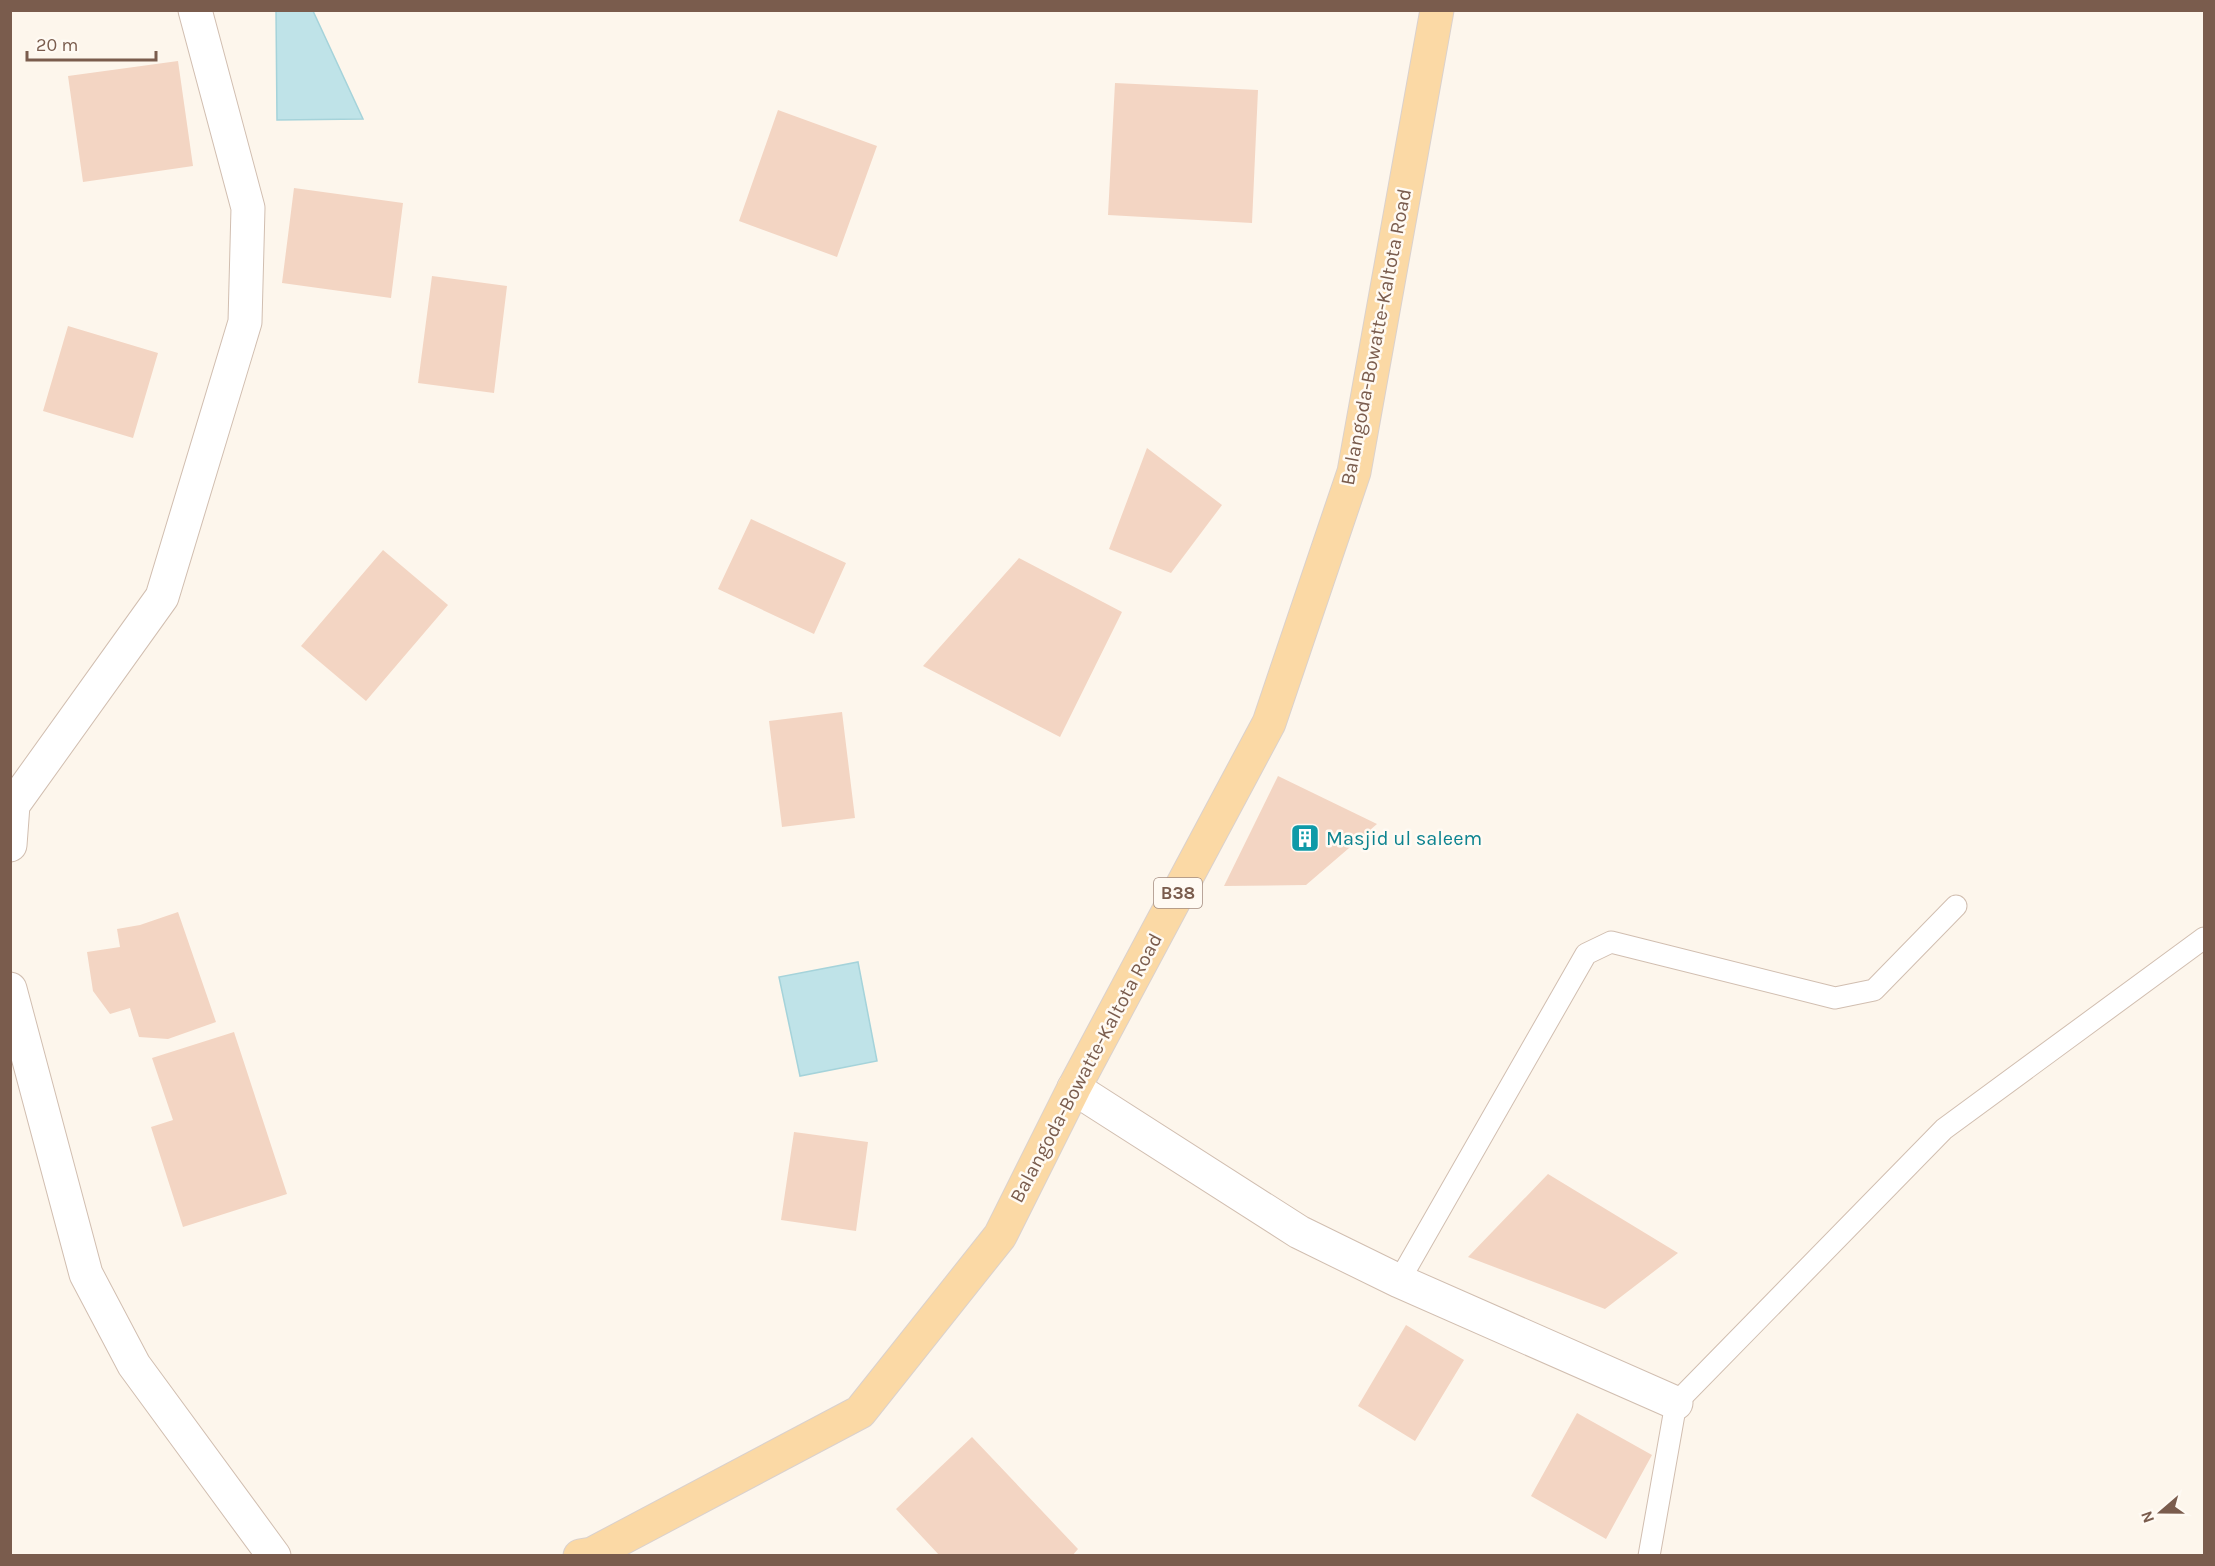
<svg xmlns="http://www.w3.org/2000/svg" width="2215" height="1566" viewBox="0 0 2215 1566" font-family="Karla,sans-serif">
  <rect width="100%" height="100%" fill="#fdf6ec"/>
  <path fill="#bfe3e8" stroke="#a5d3da" stroke-width="1.5" d="M276 11H313L363 119 277 120Z
    M858 962 877 1061 800 1076 779 977Z"/>
  <path fill="#f3d5c3" d="M178 61 193 166 83 182 68 76Z
    M1115 83 1258 90 1252 223 1108 215Z
    M778 110 877 146 837 257 739 221Z
    M294 188 403 203 391 298 282 283Z
    M432 276 507 286 494 393 418 383Z
    M68 326 158 353 133 438 43 411Z
    M1147 448 1222 505 1171 573 1109 549Z
    M751 519 846 563 814 634 718 589Z
    M383 550 448 605 366 701 301 646Z
    M1019 558 1122 612 1060 737 923 666Z
    M842 712 855 818 782 827 769 721Z
    M1278 776 1377 824 1306 885 1224 886Z
    M178 912 216 1022 168 1039 139 1037 130 1008 110 1014 93 991 87 952 120 947 117 929 140 925Z
    M234 1032 287 1194 183 1227 151 1127 173 1120 152 1058Z
    M794 1132 868 1142 856 1231 781 1220Z
    M1548 1174 1678 1253 1605 1309 1468 1257Z
    M1406 1325 1464 1360 1415 1441 1358 1406Z
    M1577 1413 1652 1455 1606 1539 1531 1496Z
    M972 1437 1078 1549 1072 1556H940L896 1509Z"/>
  <g fill="none" stroke-linecap="round" stroke-linejoin="round">
    <g stroke="#d1beb0" stroke-width="23">
      <path id="lane" d="M1399 1281 1586 954 1611 942 1835 998 1874 990 1956 906
        M1649 1556 1676 1403 1944 1129 2204 938"/>
    </g>
    <g stroke="#d1beb0" stroke-width="35">
      <path id="street" d="M10 845 13 805 162 597 245 322 248 208 195 10
        M10 989 86 1274 134 1365 274 1556
        M1074 1088 1299 1232 1399 1281 1676 1403"/>
    </g>
    <g stroke="#dad1cd" stroke-width="35">
      <path id="primary" d="M580 1556 592 1554 860 1412 1000 1236 1074 1088 1269 723 1354 472 1437 10"/>
    </g>
    <use href="#lane" stroke="#fff" stroke-width="21"/>
    <use href="#street" stroke="#fff" stroke-width="33"/>
    <use href="#primary" stroke="#fbd9a5" stroke-width="33"/>
  </g>
  <defs>
    <g id="building-square" transform="scale(1.5)"><rect x="-9" y="-9" width="18" height="18" rx="4" fill="#0f9aa8" stroke="#fffaf3"/><path d="M-4-6H4V6H1V3H-1V6H-4ZM-2.5-4.3h1.7v1.8h-1.7ZM.8-4.3h1.7v1.8H.8ZM-2.5-1h1.7V.8h-1.7ZM.8-1h1.7V.8H.8Z" fill="#fff"/></g>
  </defs>
  <g fill-rule="evenodd">
    <use href="#building-square" x="1305" y="838"/>
  </g>
  <g text-anchor="middle" dominant-baseline="central" stroke-width="5" stroke-linejoin="round" paint-order="stroke">
    <rect fill="#fffaf3" stroke="#a28b7f" stroke-width="1.5" x="1154" y="878" width="48" height="30" rx="4.5"/>
    <g font-size="18" font-weight="bold" fill="#7a5c4d">
      <text x="1178" y="893">B38</text>
    </g>
    <g font-size="20" fill="#7a5c4d" stroke="#fffaf3">
      <text transform="translate(1376 337) rotate(-79)">Balangoda-Bowatte-Kaltota Road</text>
      <text transform="translate(1086 1068) rotate(-62)">Balangoda-Bowatte-Kaltota Road</text>
    </g>
    <g font-size="20" fill="#0d838f" stroke="#fffaf3" text-anchor="start">
      <text x="1326" y="838">Masjid ul saleem</text>
    </g>
  </g>
  <rect width="2215" height="1566" fill="none" stroke="#7a5c4d" stroke-width="24"/>
  <g transform="translate(2161 1512) rotate(250)" stroke="#fffaf3" stroke-width="4.5" paint-order="stroke">
  <path d="M0-4.5L10 22L0 15L-10 22Z" fill="#7a5c4d"/>
  <text y="-9" font-size="16" font-weight="bold" text-anchor="middle" fill="#7a5c4d">N</text>
  </g>
  <path d="M27 51v9h129v-9" fill="none" stroke="#7a5c4d" stroke-width="3"/>
  <text x="36" y="51" font-size="18" fill="#7a5c4d" stroke="#fffaf3" stroke-width="4.5" paint-order="stroke">20 m</text>
</svg>
